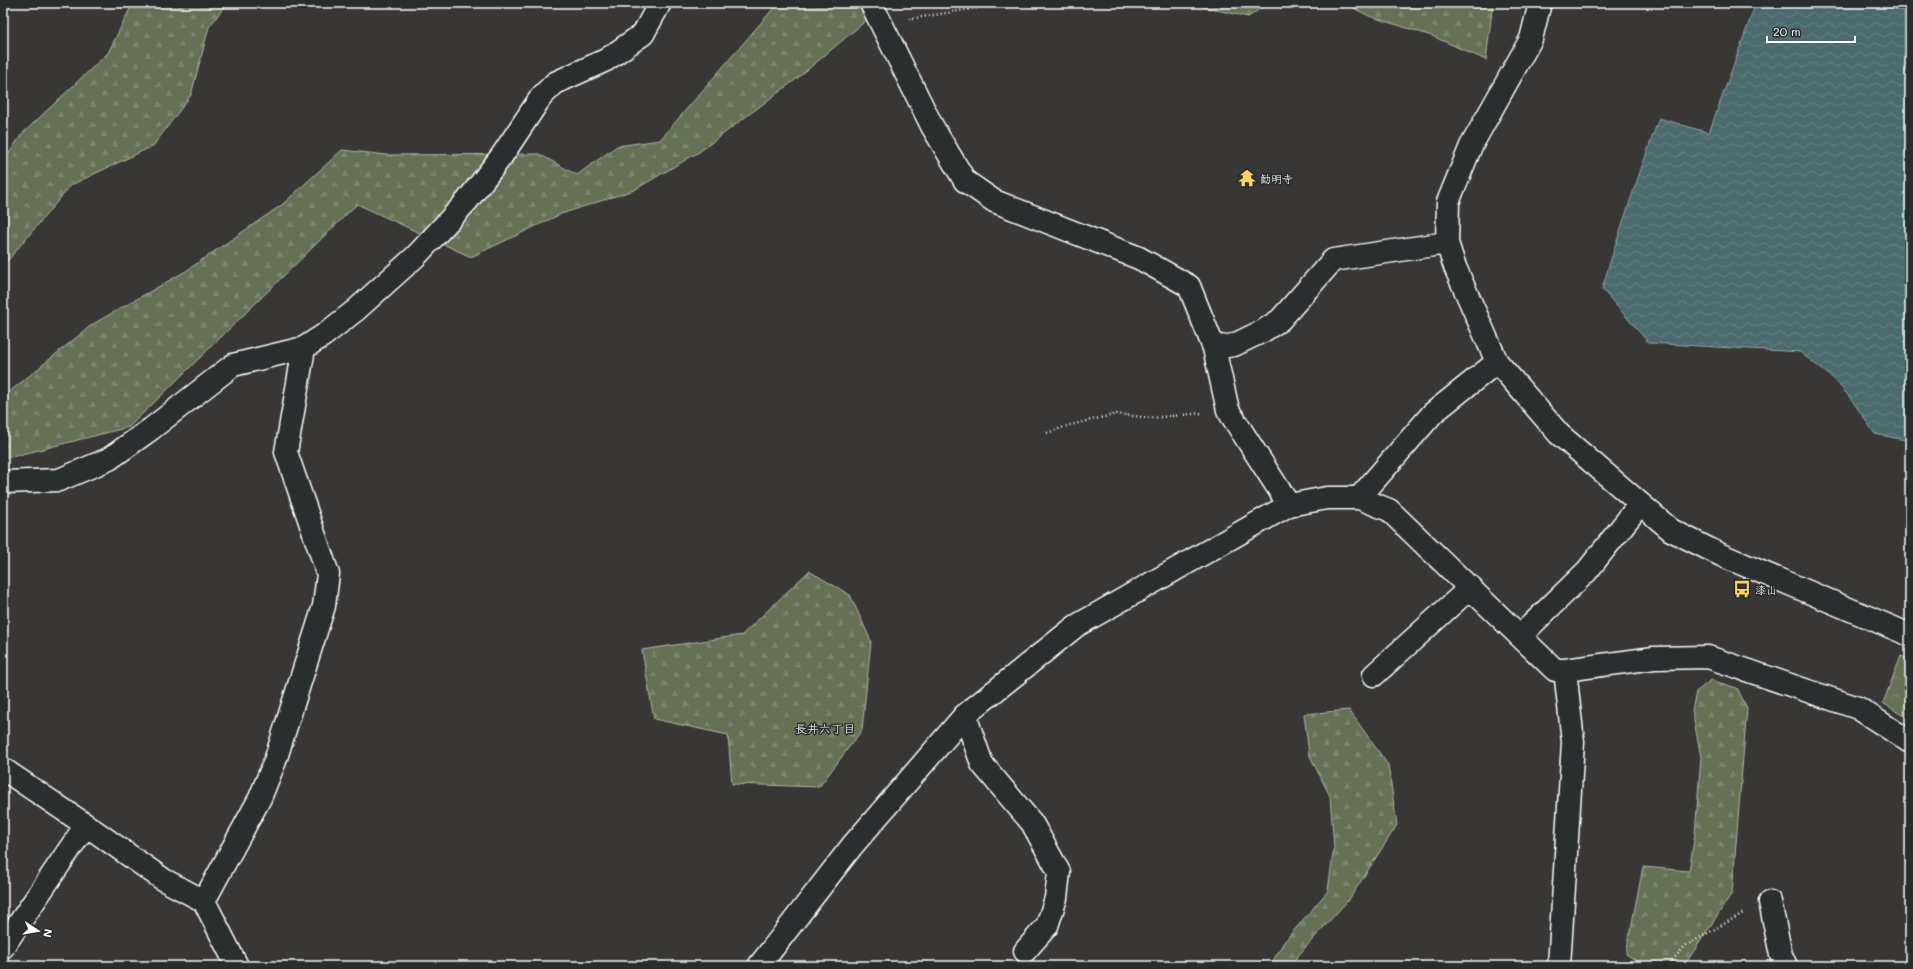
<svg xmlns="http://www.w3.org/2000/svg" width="1913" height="969" viewBox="0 0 1913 969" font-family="Mali,'Klee One',sans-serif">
  <defs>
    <pattern id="forest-firs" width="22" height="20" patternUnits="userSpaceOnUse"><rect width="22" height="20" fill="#656f55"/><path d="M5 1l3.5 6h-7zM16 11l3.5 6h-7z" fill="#7c856e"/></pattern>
    <pattern id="park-crowns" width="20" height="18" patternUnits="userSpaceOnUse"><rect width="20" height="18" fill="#656f55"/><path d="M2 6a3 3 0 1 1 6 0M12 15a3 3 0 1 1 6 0" fill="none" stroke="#7c856e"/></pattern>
    <pattern id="water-waves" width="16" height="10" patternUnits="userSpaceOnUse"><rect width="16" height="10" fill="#4c6a6e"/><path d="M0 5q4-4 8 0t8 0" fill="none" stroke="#678084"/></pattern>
  </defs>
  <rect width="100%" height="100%" fill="#383736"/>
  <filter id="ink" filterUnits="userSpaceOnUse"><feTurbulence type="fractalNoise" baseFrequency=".025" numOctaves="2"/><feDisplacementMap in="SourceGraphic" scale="8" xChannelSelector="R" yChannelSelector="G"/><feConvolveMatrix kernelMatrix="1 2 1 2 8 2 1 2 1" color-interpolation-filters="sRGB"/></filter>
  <g filter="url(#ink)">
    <path fill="url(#forest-firs)" stroke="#b2b7aa" d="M133 3H227L209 27 191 95 153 146 71 185 3 266V163L21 135 108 53Z
      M778 3H887L795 80 699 152 634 190 561 214 471 257 357 204 129 427 3 459V397L93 324 186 271 283 204 342 150 387 155 539 154 577 175 617 146 660 140Z
      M1196 3H1269L1248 17 1199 6Z
      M1344 3H1493L1486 60 1432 36 1369 16Z
      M809 571 850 595 871 641 862 730 819 787 732 784 728 735 654 719 642 650 742 635Z
      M1711 680 1737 688 1747 708 1732 893 1684 966H1640L1641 964 1626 954 1643 867 1689 871 1695 834 1701 757 1692 710 1696 692Z
      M1349 710 1388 765 1397 825 1350 898 1296 958V966H1270L1284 942 1328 891 1334 847 1330 796 1309 754 1304 714Z"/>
    <path fill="url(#park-crowns)" stroke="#b2b7aa" d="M1901 656 1910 659V720L1883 703Z"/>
    <path fill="url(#water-waves)" stroke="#94a6a8" d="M1756 3H1890L1889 7 1910 13V441L1875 434 1851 399 1834 379 1800 352 1649 343 1602 289C1619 231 1639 175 1659 118L1709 133Z"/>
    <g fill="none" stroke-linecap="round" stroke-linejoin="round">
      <g stroke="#fff" stroke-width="25">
        <path id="minor" d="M871 3 932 126 965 181 994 201 1139 258 1189 286 1214 348 1228 410 1289 505
          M1540 3 1531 39 1471 146 1448 202 1447 243 1455 267 1497 362 1559 434 1671 530 1721 555 1910 635
          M1214 348 1234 345 1263 331 1280 320 1333 260 1447 243
          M3 482 59 480 109 459 151 429 233 365 304 348 324 335 356 310 416 256 467 201 501 157 541 97 555 83 606 60 643 34 660 3
          M1359 498 1389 510 1555 670H1565L1654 658 1708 657 1858 708 1910 742
          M1520 636 1587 571 1640 504
          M1374 675 1471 587
          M965 715 982 764 1032 823 1059 872 1056 898 1047 926 1025 951
          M3 769 86 825 164 880 204 901 237 966
          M204 901 260 798 275 761 324 606 328 574 286 452 304 348
          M1770 902 1781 955 1786 966
          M3 947 86 825
          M759 966 852 846 965 715 1076 626 1289 505 1327 498H1359L1433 413 1497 362
          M1559 966 1573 742 1565 670"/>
      </g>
      <path stroke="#fff" stroke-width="2.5" stroke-dasharray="1 3" stroke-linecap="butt" d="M909 19 1008 3
        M1047 433 1070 425 1117 414 1151 418 1202 413
        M1667 966 1685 946 1745 912"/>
      <use href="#minor" stroke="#2a2d2e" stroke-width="22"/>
    </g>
  </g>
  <defs>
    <g id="temple-bare" transform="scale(1.38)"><path d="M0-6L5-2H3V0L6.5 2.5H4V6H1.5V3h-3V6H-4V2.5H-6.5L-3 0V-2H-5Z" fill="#ffd166" stroke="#2a2d2e" stroke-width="2.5" paint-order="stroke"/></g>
    <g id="bus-bare" transform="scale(1.38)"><path d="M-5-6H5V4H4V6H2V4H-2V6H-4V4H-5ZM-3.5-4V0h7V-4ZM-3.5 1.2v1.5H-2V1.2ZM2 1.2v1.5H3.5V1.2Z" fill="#ffd166" stroke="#2a2d2e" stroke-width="2.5" paint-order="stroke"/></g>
  </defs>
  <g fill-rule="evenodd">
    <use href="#temple-bare" x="1247" y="178"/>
    <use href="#bus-bare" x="1742" y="589"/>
  </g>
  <g text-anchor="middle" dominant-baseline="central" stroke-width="3" stroke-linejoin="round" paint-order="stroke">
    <g font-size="11" fill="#fff" stroke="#2a2d2e" text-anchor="start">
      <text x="1260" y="178">勧明寺</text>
      <text x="1755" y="589">漆山</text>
    </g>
    <g font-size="12" fill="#fff" stroke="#2a2d2e">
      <text x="825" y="728">長井六丁目</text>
    </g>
  </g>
  <rect width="1913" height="969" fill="none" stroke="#2a2d2e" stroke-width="16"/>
  <rect x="8" y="8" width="1897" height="953" fill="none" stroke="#fff" stroke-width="1.5" filter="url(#ink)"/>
  <g transform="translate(38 931) rotate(102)" stroke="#2a2d2e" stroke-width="3" paint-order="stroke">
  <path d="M0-3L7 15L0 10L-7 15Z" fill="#ffffff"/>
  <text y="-6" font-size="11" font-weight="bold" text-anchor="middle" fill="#ffffff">N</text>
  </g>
  <path d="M1767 36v6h88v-6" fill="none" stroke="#ffffff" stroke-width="2"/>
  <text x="1773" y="36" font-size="12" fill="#ffffff" stroke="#2a2d2e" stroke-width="3" paint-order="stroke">20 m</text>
</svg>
